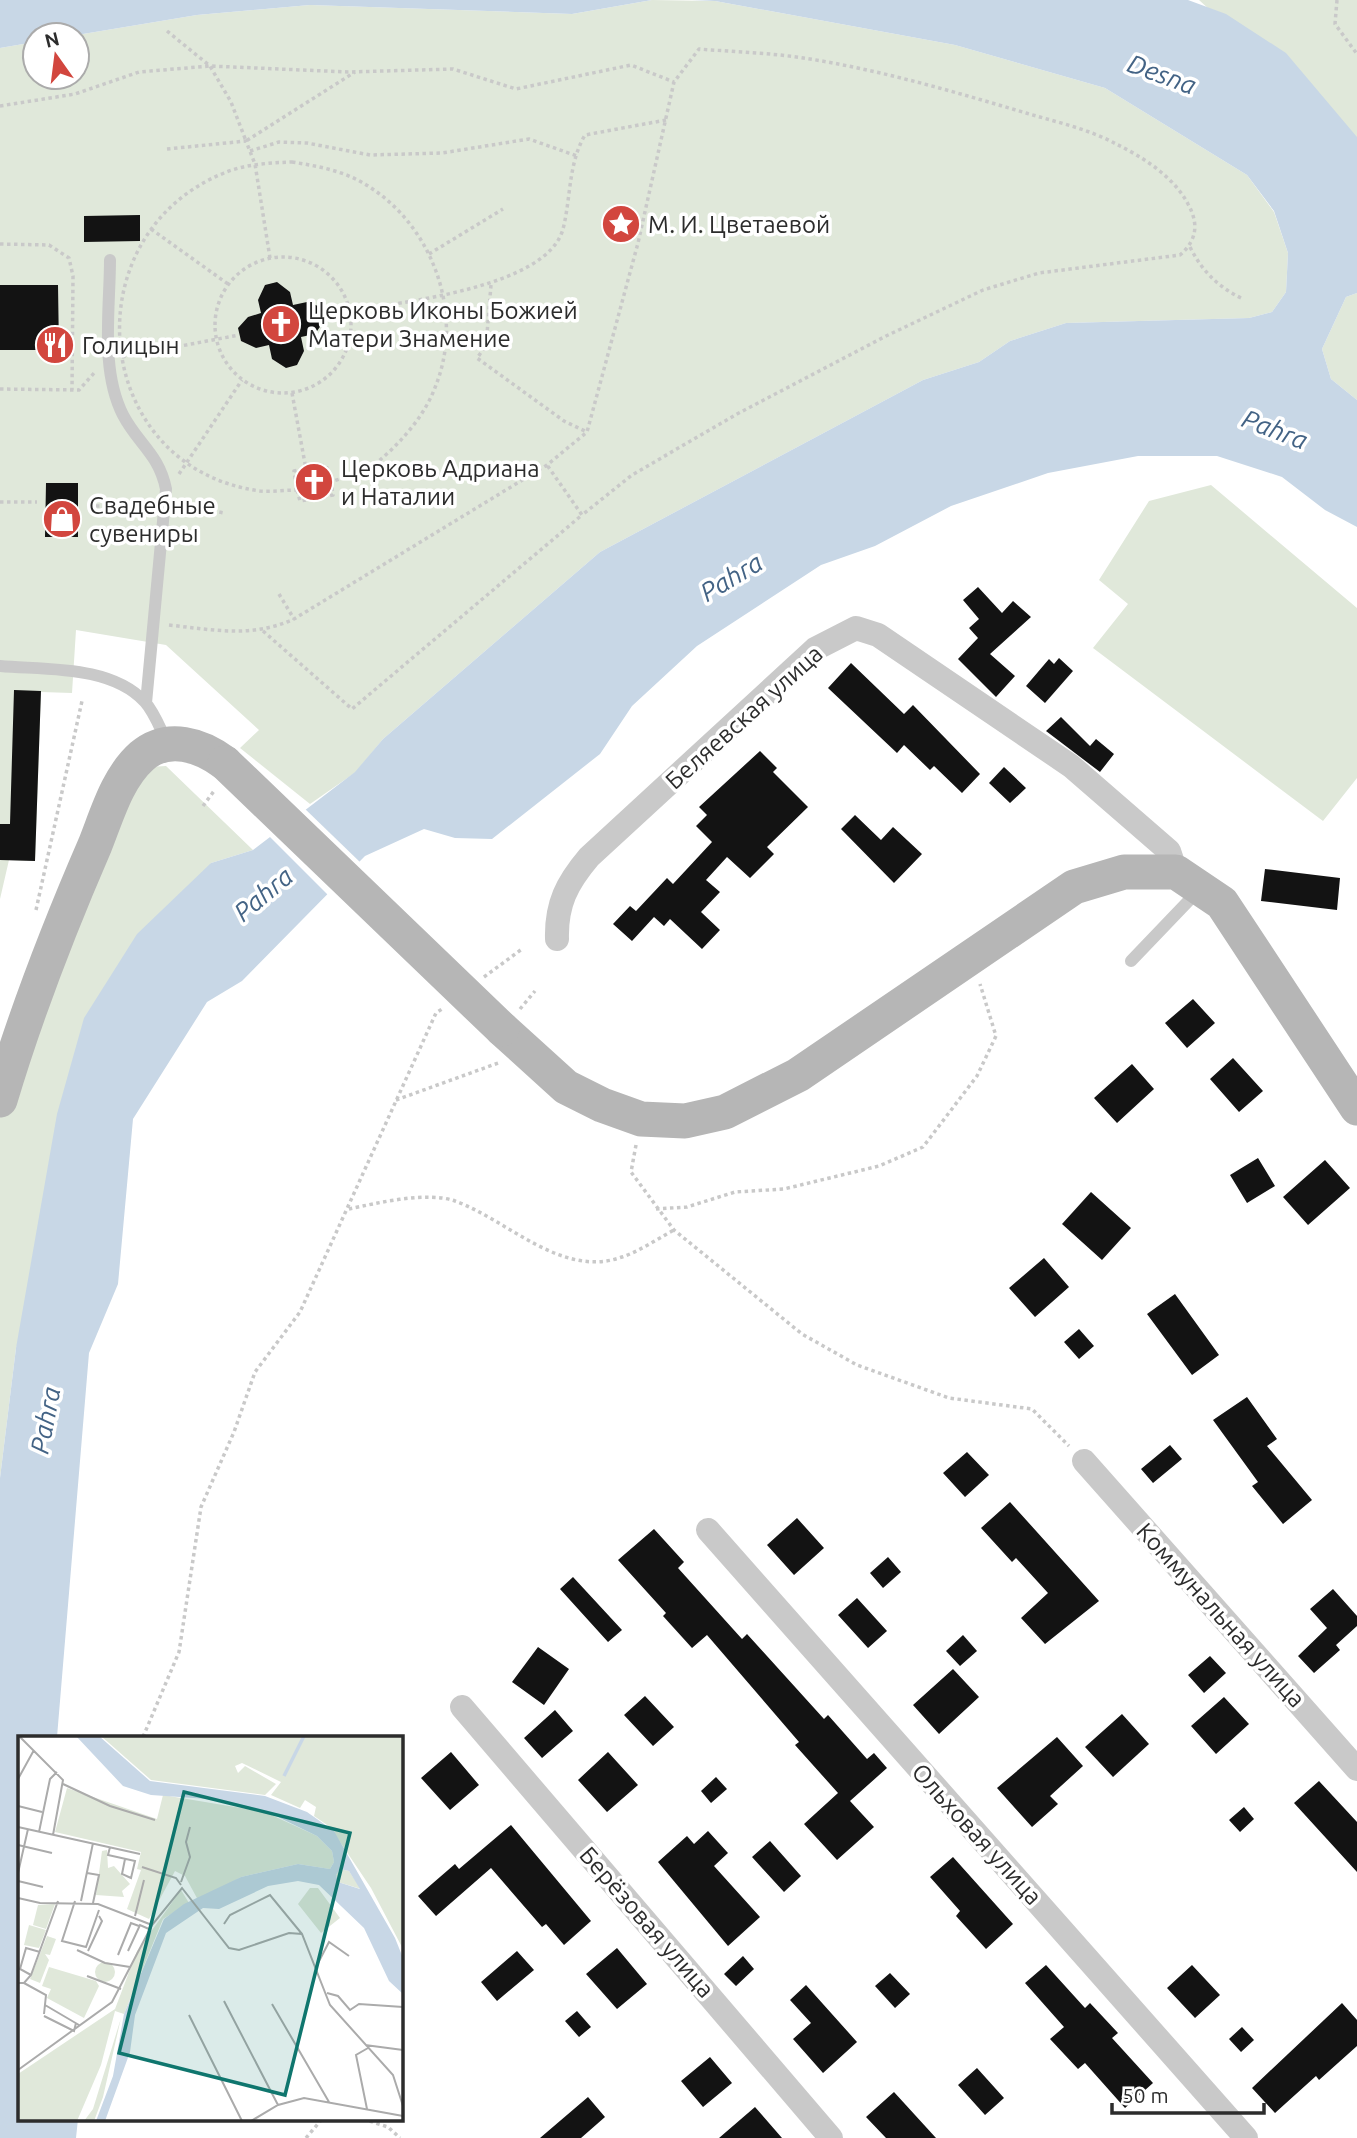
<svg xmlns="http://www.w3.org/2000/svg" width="1357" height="2138" viewBox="0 0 1357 2138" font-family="Ubuntu,sans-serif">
  <rect width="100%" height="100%" fill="#fff"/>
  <path fill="#e0e8da" d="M652 0 715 1 955 45 1105 88 1247 175 1274 212 1288 253 1286 292 1272 312 1249 318 1066 323 1010 341 979 362 923 380 600 552 383 739 356 772 310 804 240 748 259 730 166 645 76 630 72 693 41 692 35 861 9 860 0 899V48L35 42V77H77V35L197 15 310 5 572 14Z
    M1199 0H1357V145Z
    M1357 293V400L1331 379 1322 349 1346 297Z
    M1211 485 1357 608V778L1323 821 1093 648 1128 604 1099 580 1149 501Z
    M166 766 253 850 211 863 16 1348 0 1478V1100L131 768Z"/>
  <path fill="#c8d7e6" d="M0 0H652L572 14 310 5 197 15 77 35H35V42L0 48Z
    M692 0H1188L1226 14 1286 53 1357 137V293L1346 297 1322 349 1331 379 1357 400V527L1325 510 1282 477 1217 456H1138L1048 473 951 506 875 546 821 565 697 646 632 706 600 754 492 839 455 838 424 829 365 856 242 981 207 1002 133 1119 118 1284 89 1353 57 1737H19V2119H78L76 2138H0V1478L16 1348 57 1114 84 1018 137 934 211 863 253 850 355 772 383 739 600 552 923 380 979 362 1010 341 1066 323 1249 318 1272 312 1286 292 1288 253 1274 211 1247 175 1105 88 955 45 715 1Z"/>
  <path fill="#fff" d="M302 806 362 864 330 897 267 834Z"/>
  <path fill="#131313" d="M140 215V241L84 242V216Z
    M277 282 290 292 293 305 307 302 321 307 324 321 315 334 301 337 304 351 297 365 286 368 272 359 269 345 256 348 241 341 238 328 248 317 261 313 258 300 265 285Z
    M0 285H58L59 350H0Z
    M321 471 325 490 305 494 302 475Z
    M46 483H78V537H45Z
    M978 587 1002 613 1013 601 1031 617 990 654 1015 676 996 697 958 659 978 638 969 628 979 619 963 600Z
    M1059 658 1073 671 1045 703 1026 686 1049 659 1054 664Z
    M851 663 904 714 913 705 980 774 962 793 934 766 930 770 904 745 897 753 828 688Z
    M14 690 41 691 35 861 0 860V824H10Z
    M1061 717 1090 746 1096 739 1114 754 1100 772 1046 731Z
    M760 751 777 768 773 772 808 807 767 847 774 854 750 878 727 857 706 880 720 892 701 912 720 930 702 949 670 919 664 926 654 917 632 941 613 924 630 906 636 911 667 878 673 884 712 842 696 826 707 815 699 807Z
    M1004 767 1026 788 1010 803 989 783Z
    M855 815 881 840 893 827 922 854 894 883 841 829Z
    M1265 869 1340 878 1337 910 1261 901Z
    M1193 999 1215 1023 1187 1048 1165 1023Z
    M1233 1058 1263 1091 1239 1112 1210 1079Z
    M1132 1064 1154 1089 1117 1123 1094 1098Z
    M1258 1158 1275 1186 1247 1203 1230 1175Z
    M1325 1160 1350 1188 1308 1225 1283 1197Z
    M1091 1192 1131 1228 1102 1260 1062 1224Z
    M1044 1258 1069 1287 1035 1317 1009 1288Z
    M1175 1294 1219 1355 1192 1375 1147 1314Z
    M1079 1329 1094 1346 1079 1359 1064 1342Z
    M1247 1397 1277 1439 1267 1446 1312 1500 1283 1524 1252 1486 1258 1482 1213 1420Z
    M1170 1445 1182 1459 1153 1483 1141 1469Z
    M967 1452 989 1475 965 1497 943 1473Z
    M1010 1502 1099 1601 1045 1644 1021 1618 1048 1593 1016 1558 1012 1562 981 1528Z
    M797 1518 824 1548 794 1575 767 1545Z
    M654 1529 684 1562 678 1568 742 1639 747 1634 824 1719 828 1715 867 1759 874 1753 887 1768 850 1801 874 1827 837 1860 804 1824 838 1793 795 1745 799 1742 707 1635 692 1648 663 1616 666 1613 618 1560Z
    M888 1557 901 1572 883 1588 870 1573Z
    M573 1577 622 1630 608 1642 560 1589Z
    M1333 1589 1357 1616V1626L1336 1645 1340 1650 1314 1673 1298 1656 1327 1628 1310 1609Z
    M857 1598 887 1631 868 1648 838 1615Z
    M963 1635 977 1651 960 1666 946 1651Z
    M538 1647 569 1669 544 1705 512 1682Z
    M1210 1656 1226 1673 1204 1693 1188 1675Z
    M953 1669 979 1697 939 1734 913 1705Z
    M645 1696 674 1727 653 1746 624 1715Z
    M1224 1697 1249 1724 1216 1754 1191 1726Z
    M555 1710 573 1731 542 1758 524 1738Z
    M1122 1714 1149 1744 1113 1777 1085 1747Z
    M1057 1737 1083 1766 1050 1796 1058 1804 1032 1827 997 1788Z
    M451 1752 479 1785 450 1810 421 1778Z
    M608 1752 638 1785 607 1812 578 1780Z
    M716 1777 727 1789 711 1803 701 1791Z
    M1319 1781 1357 1822V1872L1294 1803Z
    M1244 1807 1254 1819 1240 1832 1229 1820Z
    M511 1825 591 1921 564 1945 546 1924 542 1927 491 1868 436 1916 418 1896 455 1864 459 1869Z
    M708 1831 728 1853 714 1866 760 1917 728 1946 658 1862 687 1836 694 1844Z
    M770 1841 801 1876 784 1892 752 1857Z
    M953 1857 1013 1924 986 1949 956 1916 960 1911 930 1877Z
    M617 1948 647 1984 617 2009 586 1974Z
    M517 1951 534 1970 497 2001 481 1982Z
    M743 1956 754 1969 736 1986 724 1974Z
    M1046 1965 1085 2008 1090 2003 1118 2033 1112 2038 1153 2083 1125 2108 1085 2063 1078 2069 1050 2039 1064 2027 1025 1983Z
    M1192 1965 1220 1995 1195 2018 1167 1988Z
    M890 1973 910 1994 895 2008 875 1986Z
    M806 1985 857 2042 823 2073 793 2039 811 2023 790 2000Z
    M1342 2003 1357 2020V2046L1319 2080 1316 2076 1275 2113 1252 2088Z
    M577 2011 591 2027 579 2037 565 2021Z
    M1242 2027 1254 2040 1241 2052 1229 2039Z
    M710 2057 732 2083 703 2107 681 2081Z
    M977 2068 1004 2098 985 2115 958 2085Z
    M894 2092 936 2138H886L866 2117Z
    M588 2097 605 2117 581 2138H540Z
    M755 2107 782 2138H719Z"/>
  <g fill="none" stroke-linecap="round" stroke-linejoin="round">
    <path stroke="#c9c9c9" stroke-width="3.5" stroke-dasharray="3.5 3.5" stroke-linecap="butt" d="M1337 0 1335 24 1357 54
      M167 31 210 66 231 102 246 141 355 72
      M0 106 75 94 139 72 210 66 348 72 453 69 516 89 631 65 674 82
      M167 149 246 141 255 164 270 258
      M250 151 279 142 307 143 370 155 442 153 529 139 577 156
      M292 162C316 166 341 170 363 183 431 222 465 311 436 385 425 416 400 444 375 464 363 473 344 477 331 482L326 465 294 471 297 490C285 490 272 492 260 491 91 468 69 236 224 173 245 164 269 163 292 162Z
      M151 229 228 284
      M0 244 49 245 69 258 73 276 72 390
      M1190 247C1202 271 1218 287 1243 299
      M429 254 503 209
      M215 325a68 68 0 1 1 136 0a68 68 0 1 1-136 0Z
      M491 285 486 346 477 358 564 421 587 432
      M350 311C401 302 547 288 563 229 571 198 568 164 585 135L666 120
      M122 357 239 335
      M0 389 79 390 95 372
      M292 393 306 469
      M179 474 242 380
      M297 490 300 501 333 495 331 482
      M0 502H37
      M178 504 224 513
      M89 506H150
      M279 594 294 619
      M169 625C214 630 252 638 294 619L547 465 587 432 638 243 674 82 699 49C736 52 774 53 810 59 884 71 955 92 1026 113 1056 122 1089 129 1116 144 1143 157 1174 177 1188 204 1199 224 1197 240 1180 255L1039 273 983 290 886 336 737 414 632 475 582 515 547 465
      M263 631 352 709 582 515
      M203 806 214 791
      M36 910 82 701
      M484 977 522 949
      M520 1009 535 991
      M396 1100 501 1062
      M636 1145 631 1172 674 1230 802 1334 857 1365 949 1398 1032 1409 1069 1446
      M349 1209C377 1203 427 1191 455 1201 508 1220 562 1279 622 1257 640 1251 657 1239 674 1230
      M656 1209 687 1207 735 1192 784 1189 879 1166 923 1147 977 1076 996 1036 980 984
      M143 1737 179 1652 201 1507 234 1432 255 1372 300 1312 436 1013 442 1009
      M363 2119 388 2127 400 2138
      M306 2138 322 2119"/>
    <path stroke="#c9c9c9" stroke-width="12" d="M110 260C110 309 100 370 123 415 138 444 159 454 166 489L146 703
      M0 666C46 670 111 665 145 702 154 712 160 728 166 740
      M1131 961 1198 891"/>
    <path stroke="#c9c9c9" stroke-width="24" d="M557 939C556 904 567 883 589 857L815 649 856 628 878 635 1071 766 1169 851 1176 872
      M1084 1461 1357 1769
      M708 1530 1246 2138
      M462 1707 831 2138"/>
    <path stroke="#b6b6b6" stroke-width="35" d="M502 1029 566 1087 602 1105 641 1119 685 1121 725 1112 798 1075 1074 887 1124 872H1176L1222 903 1357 1108
      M0 1100C26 1013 59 928 95 845 107 815 117 778 142 756 168 734 201 745 225 763"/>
    <path stroke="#b6b6b6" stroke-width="35" d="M225 763 502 1029"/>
  </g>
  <defs>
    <g id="sight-disc" transform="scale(2.0125)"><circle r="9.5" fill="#d2463e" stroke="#fff"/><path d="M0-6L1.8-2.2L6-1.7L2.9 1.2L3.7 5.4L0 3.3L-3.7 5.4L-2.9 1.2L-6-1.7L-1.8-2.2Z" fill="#fff"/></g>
    <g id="church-disc" transform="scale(2.0125)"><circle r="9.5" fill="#d2463e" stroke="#fff"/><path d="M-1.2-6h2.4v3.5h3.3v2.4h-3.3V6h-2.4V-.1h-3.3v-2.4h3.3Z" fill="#fff"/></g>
    <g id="restaurant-disc" transform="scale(2.0125)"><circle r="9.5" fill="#d2463e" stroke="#fff"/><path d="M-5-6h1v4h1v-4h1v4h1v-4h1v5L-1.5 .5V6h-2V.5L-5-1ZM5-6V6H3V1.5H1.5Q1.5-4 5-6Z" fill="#fff"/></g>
    <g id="shop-disc" transform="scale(2.0125)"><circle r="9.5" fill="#d2463e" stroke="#fff"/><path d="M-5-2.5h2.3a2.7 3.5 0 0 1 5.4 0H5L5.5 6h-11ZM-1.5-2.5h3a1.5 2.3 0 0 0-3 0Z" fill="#fff"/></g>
  </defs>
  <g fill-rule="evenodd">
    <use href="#sight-disc" x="621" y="224"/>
    <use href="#church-disc" x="281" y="324"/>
    <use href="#restaurant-disc" x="55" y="345"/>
    <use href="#church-disc" x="314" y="482"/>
    <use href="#shop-disc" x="62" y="519"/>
  </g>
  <g text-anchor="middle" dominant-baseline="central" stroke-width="7" stroke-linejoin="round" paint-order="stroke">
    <g font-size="24" fill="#2c2c2c" stroke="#fff" text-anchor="start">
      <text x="648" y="224">М. И. Цветаевой</text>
      <text x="308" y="310">Церковь Иконы Божией<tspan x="308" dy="28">Матери Знамение</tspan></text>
      <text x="82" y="345">Голицын</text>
      <text x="341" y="468">Церковь Адриана<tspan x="341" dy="28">и Наталии</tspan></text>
      <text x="89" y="505">Свадебные<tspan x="89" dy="28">сувениры</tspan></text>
    </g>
    <g font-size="24" fill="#2c2c2c" stroke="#fff">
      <text transform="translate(744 717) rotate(-42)">Беляевская улица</text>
      <text transform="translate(1221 1615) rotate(48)">Коммунальная улица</text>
      <text transform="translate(977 1834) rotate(48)">Ольховая улица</text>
      <text transform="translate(647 1922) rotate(49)">Берёзовая улица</text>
    </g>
    <g font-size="26" font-style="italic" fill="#436385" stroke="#fff">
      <text transform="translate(1162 74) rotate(20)">Desna</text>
      <text transform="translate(1275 429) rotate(21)">Pahra</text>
      <text transform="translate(731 577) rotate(-31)">Pahra</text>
      <text transform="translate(263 894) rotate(-40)">Pahra</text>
      <text transform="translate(45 1420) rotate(-79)">Pahra</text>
    </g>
  </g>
  <g transform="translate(18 1736)">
    <rect width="385" height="385" fill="#fff"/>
    <path d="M83 0H385V213L353 152 312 91 296 80 298 71 287 64 282 72 253 59 263 46 224 27 217 30 220 37 227 30 258 48 247 59 133 44ZM49 52 139 83 145 59 247 76 299 100 314 115 316 126 312 133 280 128 223 141 180 164 167 140 157 135 131 183 109 173 123 134 119 133 123 116 37 96ZM89 114 90 132 96 130 112 148 104 155 106 161 78 159 84 115ZM322 133 331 135 343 153 320 146 318 139ZM292 152H300L322 182 303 197 280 168ZM163 154 171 167 145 183 106 278 97 275 83 329 59 385H0V338L97 273 119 215ZM37 168 28 193 15 189 20 169ZM11 189 28 194 21 212 6 209ZM29 200 38 203 32 219 27 218 31 224 22 247 12 243ZM77 236a10 10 0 1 1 20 0a10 10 0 1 1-20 0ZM31 231 78 245 81 250 66 282 29 262 33 253 24 250ZM103 282 85 361 76 385H66L75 373Z" fill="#e0e8da"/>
    <path d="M58 0H81L132 45 247 60 289 76 316 95 377 202 385 222V258L371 245 346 192 301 149 280 145 250 150 201 173 185 172 148 197 117 279 112 316 87 385H78L95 340 106 278 146 183 166 168 223 141 280 128 312 133 316 126 314 115 299 100 254 78 190 63 133 59 105 50ZM322 133 331 135 342 153 320 146 318 139Z" fill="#c8d7e6" fill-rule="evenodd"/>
    <path fill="none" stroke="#c8d7e6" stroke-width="3.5" d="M266 40 286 0"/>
    <path fill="none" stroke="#ababab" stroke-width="2" d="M1 0 45 44 35 99M0 43 16 14M45 48 92 70 137 84M0 70 24 76M0 91 122 118M21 96 32 43 39 36M0 109 34 117M92 111 90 119 117 125 113 142 104 138 107 123M124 131 158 142 163 149M0 137 10 93M69 137 81 139 75 167M0 145 25 151M163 146 172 121 168 106 172 91M0 162 22 167 80 168 134 189M57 165 44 205 68 211 81 174M63 165 75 107M117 180 126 144M206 188 212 179 252 159 284 198M59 214 87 227 112 231M70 215 84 185 81 180M110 215 122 189 131 193M100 219 113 187 121 190M298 231 311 206 331 220M13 239 2 233 8 212 22 216M69 240 103 253M0 247H6L13 239 40 165M6 247 28 259 26 278M309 257 320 260 332 274 341 268 385 271M206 265 260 369M254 268 311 366M27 269 61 289M171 279 224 385M26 280 56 295 58 287M347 309 385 314M0 334 94 266 134 189 164 152 211 212 221 214 271 197 284 198 312 269 375 339 385 370M349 373 338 319 350 312M233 385 260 369 286 362 385 380"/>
    <path fill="#0f766e" fill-opacity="0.15" stroke="#0f766e" stroke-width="3.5" d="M166 56 332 97 267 359 101 317Z"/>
    <rect width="385" height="385" fill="none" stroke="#2c2c2c" stroke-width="3.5"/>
  </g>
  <g transform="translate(56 56) rotate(346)"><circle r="33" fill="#ffffff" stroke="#ababab" stroke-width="2"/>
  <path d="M0-5L12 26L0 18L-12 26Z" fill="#d2463e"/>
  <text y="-10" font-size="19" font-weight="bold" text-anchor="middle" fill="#2c2c2c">N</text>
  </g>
  <path d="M1112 2103v10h152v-10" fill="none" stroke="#2c2c2c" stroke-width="3.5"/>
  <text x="1122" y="2103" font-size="21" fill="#2c2c2c" stroke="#ffffff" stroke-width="5" paint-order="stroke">50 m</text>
</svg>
